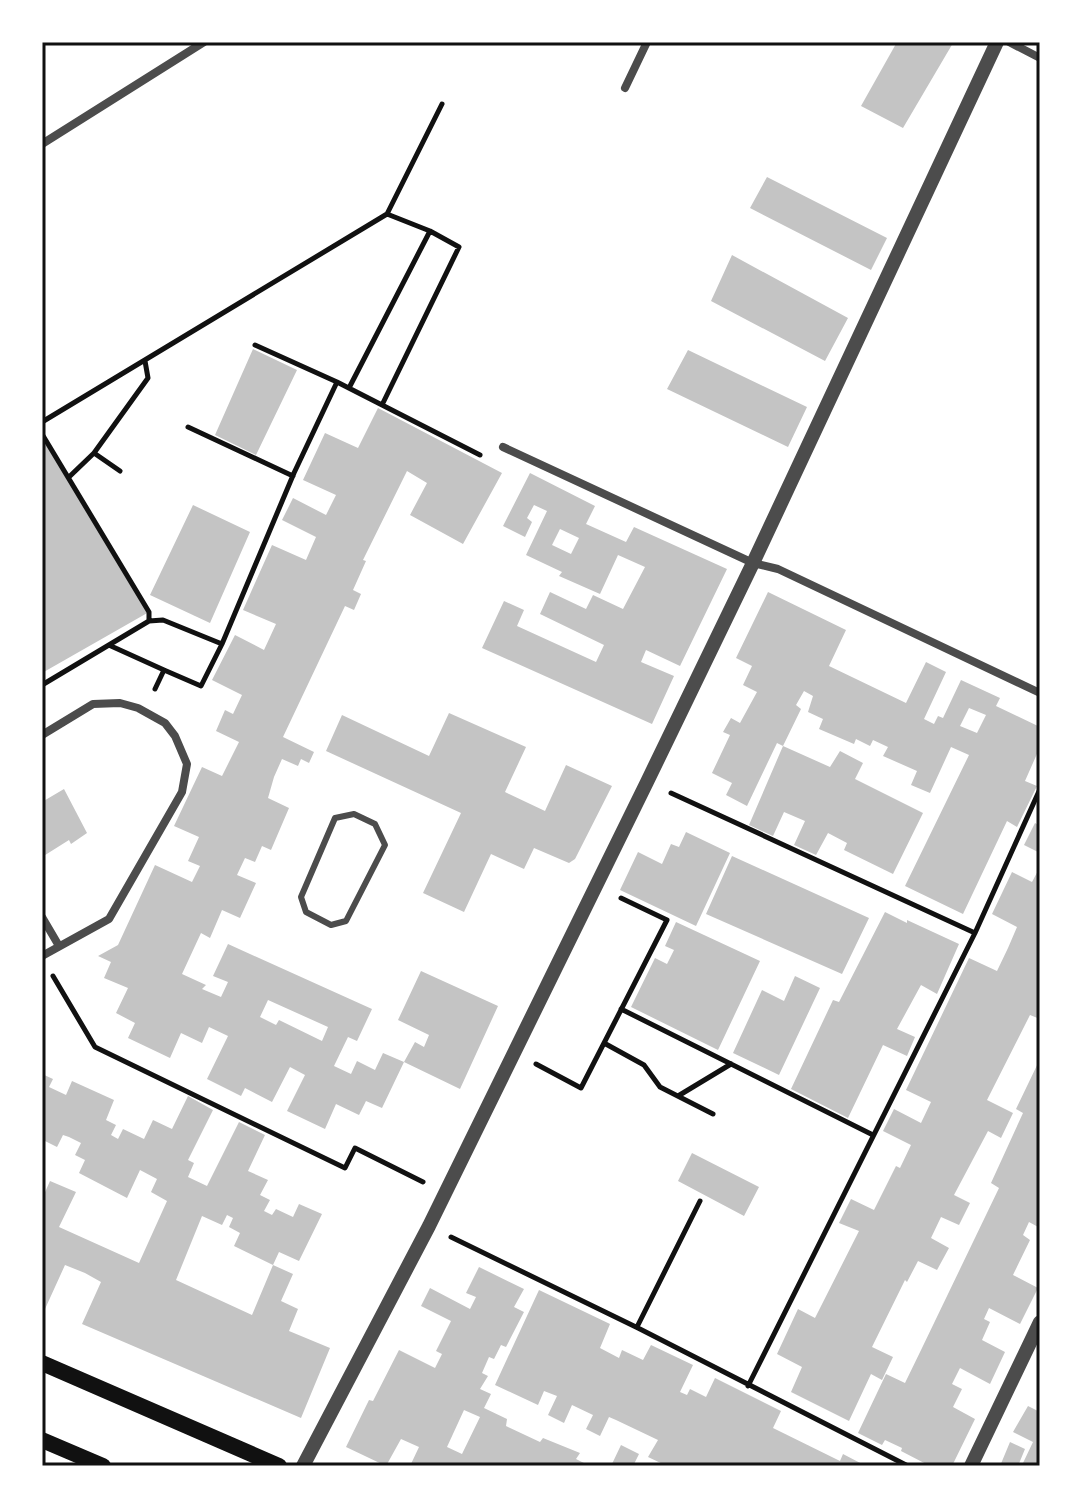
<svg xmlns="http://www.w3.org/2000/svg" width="1082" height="1508" viewBox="0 0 1082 1508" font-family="'Roboto Condensed',sans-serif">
  <rect width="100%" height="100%" fill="#fff"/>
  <path fill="#c4c4c4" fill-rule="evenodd" d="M897 42 953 43 903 128 861 106Z
    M767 177 887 238 871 270 750 208Z
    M732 255 848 318 825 361 711 301Z
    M253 349 297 370 256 455 215 435Z
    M688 350 807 407 788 447 667 389Z
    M378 408 502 473 463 544 410 515 427 483 407 471 363 560 366 561 353 590 361 594 354 610 345 606 283 737 314 752 309 763 301 759 298 766 282 759 274 777 268 798 289 808 271 850 262 846 255 862 245 858 237 875 256 883 240 918 222 910 210 938 201 933 182 974 206 985 202 989 221 997 228 982 213 976 228 944 372 1009 357 1041 348 1037 334 1066 351 1074 357 1061 375 1070 383 1053 404 1062 382 1108 366 1101 359 1115 336 1104 325 1129 287 1111 305 1075 290 1067 272 1102 245 1088 241 1096 207 1079 228 1036 209 1027 202 1043 181 1033 170 1058 128 1038 135 1023 116 1013 128 988 104 978 111 962 98 956 118 945 155 865 192 882 200 866 188 861 199 837 174 826 202 767 222 776 239 742 216 731 225 710 233 714 242 695 212 680 235 635 264 650 276 624 243 610 272 545 306 560 316 537 282 520 293 498 326 515 336 495 303 480 325 433 358 448ZM268 1000 328 1027 322 1041 279 1020 276 1025 260 1017Z
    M42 434 149 612 42 673Z
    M530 473 595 506 586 524 626 542 634 527 727 569 680 666 646 650 641 662 674 676 652 724 482 648 504 601 524 610 517 626 596 662 604 645 540 614 550 592 586 609 593 595 623 609 645 567 618 555 600 594 559 576 562 572 526 555 547 511 534 505 527 518 532 522 525 537 503 526ZM560 529 579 538 571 554 552 545Z
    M193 505 250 532 210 623 150 595Z
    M768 592 846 630 829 666 906 703 926 662 946 672 924 719 934 724 938 716 943 718 961 680 1000 698 996 706 1040 727V747L1025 781 1037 786 1017 827 1007 821 963 914 905 886 969 755 951 747 930 793 911 785 917 771 883 756 888 747 873 740 870 746 856 739 854 744 819 729 823 719 808 712 813 696 804 691 796 705 801 709 783 746 830 767 840 751 863 763 855 779 923 813 893 874 844 850 847 843 828 833 816 855 794 845 805 821 784 812 773 836 749 825 783 746 777 743 747 806 726 795 732 783 712 773 730 735 723 732 731 718 740 723 757 692 743 685 752 666 736 658ZM969 708 986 715 977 733 960 726Z
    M449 713 526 747 505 792 545 811 566 765 612 786 575 859 569 863 534 848 524 869 491 854 464 912 423 893 461 813 326 751 342 715 429 756Z
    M64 789 87 833 71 844 69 840 42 857V802Z
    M1035 823 1040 826V853L1024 845Z
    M686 832 730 853 696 926 620 890 638 852 662 864 671 844 679 847Z
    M732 856 869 918 842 974 706 914Z
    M1040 867V1019L1030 1015 987 1100 1013 1113 1001 1138 988 1131 954 1195 970 1203 959 1225 941 1217 931 1238 949 1248 937 1270 918 1261 907 1282 905 1280 872 1347 893 1357 882 1380 871 1374 849 1421 791 1392 802 1367 777 1354 798 1309 815 1318 859 1231 839 1223 851 1199 874 1210 896 1166 900 1168 911 1145 883 1131 894 1109 921 1123 931 1102 906 1090 969 958 997 971 1008 948 1017 927 992 914 1012 872 1032 882Z
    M885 912 907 923V920L959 944 937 994 921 985 897 1029 915 1037 907 1056 883 1045 848 1118 791 1089 833 1000 839 1002Z
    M676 922 760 961 718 1050 631 1007 655 958 667 964 674 950 665 946Z
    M421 971 498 1006 460 1089 404 1062 415 1042 424 1047 429 1035 398 1020Z
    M795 976 820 988 779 1075 733 1053 762 990 784 1001Z
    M1040 1059V1228L1029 1222 1023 1235 1030 1240 1013 1275 1038 1288 1020 1324 989 1308 984 1319 990 1322 982 1340 1005 1352 990 1384 960 1368 952 1384 962 1389 953 1407 975 1419 952 1466H930L901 1451 902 1448 885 1440 882 1445 858 1433 886 1374 905 1383 922 1348 999 1188 991 1183 1023 1113 1016 1109Z
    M42 1074 53 1079 49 1087 66 1095 72 1081 114 1100 106 1120 116 1125 111 1135 118 1139 123 1129 144 1139 153 1120 172 1129 188 1096 213 1110 188 1160 194 1163 188 1177 207 1186 239 1122 265 1135 248 1171 268 1180 260 1195 270 1200 264 1211 272 1215 276 1209 293 1217 299 1204 322 1214 299 1261 279 1252 273 1265 234 1246 240 1233 229 1227 233 1218 227 1215 222 1225 202 1216 176 1280 252 1315 273 1265 293 1274 281 1301 298 1309 289 1331 330 1348 301 1418 82 1324 101 1282 85 1273 65 1265 45 1309 42 1308V1199L50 1181 76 1192 59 1227 139 1263 167 1201 151 1192 157 1179 140 1170 127 1198 79 1173 85 1160 75 1155 81 1143 69 1137 63 1135 57 1147 45 1141 42 1149Z
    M692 1153 759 1187 744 1216 678 1181Z
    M479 1267 524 1289 514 1307 524 1312 506 1347 501 1345 494 1359 489 1357 482 1373 488 1376 480 1389 491 1394 484 1408 507 1419 506 1426 540 1442 543 1438 580 1453 576 1459 590 1466H410L419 1447 401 1439 386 1466 346 1447 369 1400 373 1401 399 1350 435 1368 442 1354 436 1351 451 1321 421 1306 430 1288 470 1309 476 1297 466 1293ZM464 1410 480 1417 462 1454 447 1447Z
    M539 1290 610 1324 600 1348 619 1358 622 1350 643 1360 651 1345 693 1365 680 1392 687 1395 690 1389 706 1397 715 1378 781 1411 773 1428 840 1461 843 1454 866 1466H706L698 1463 697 1466H667L648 1457 658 1440 616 1420 609 1417 600 1436 586 1429 593 1415 572 1405 564 1423 548 1415 557 1396 544 1391 538 1405 495 1385Z
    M1028 1406 1040 1412V1466L1023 1463 1033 1442 1013 1432Z
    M1010 1442 1025 1449 1018 1466H1000Z
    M621 1445 639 1454 633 1466H611Z"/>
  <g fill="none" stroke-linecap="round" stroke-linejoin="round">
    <path stroke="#111" stroke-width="5" d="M255 345 337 382 480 455
      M349 388 430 231 387 214 442 104
      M382 405 459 247 430 231
      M42 422 387 214
      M188 427 293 476
      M42 434 149 612V621
      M94 453 120 471
      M69 477 94 453 148 378 145 361
      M111 646 164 670
      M42 685 149 621 163 620 222 644
      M155 689 164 670 201 686 222 644 294 473 337 382
      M671 793 975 933
      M53 976 95 1047 345 1168 355 1148 423 1182
      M621 1009 873 1135
      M604 1043 644 1065 660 1087 713 1114
      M536 1064 581 1088 667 920 621 898
      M678 1096 731 1064
      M451 1237 638 1328 908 1466
      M637 1327 700 1201
      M748 1386 975 933 1040 789"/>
    <path stroke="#4c4c4c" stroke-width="6" d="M354 814 375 824 385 845 346 921 331 925 306 912 301 897 335 818Z"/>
    <path stroke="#4c4c4c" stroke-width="8" d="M1009 42 1040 58
      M625 88 647 42
      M42 144 204 42
      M503 447 753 563 778 569 1040 693
      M42 735 93 704 120 703 138 708 165 723 175 736 187 764 182 792 109 919 42 956
      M42 917 59 946"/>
    <path stroke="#4c4c4c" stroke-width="14" d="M303 1466 429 1226 647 782 753 563 997 42
      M971 1466 1040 1322"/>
    <path stroke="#111" stroke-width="16" d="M42 1363 279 1466
      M42 1440 103 1466"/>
  </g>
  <rect width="1082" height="1508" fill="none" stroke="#ffffff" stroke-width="88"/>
  <rect x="44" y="44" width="994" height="1420" fill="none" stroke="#111" stroke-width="3"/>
</svg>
